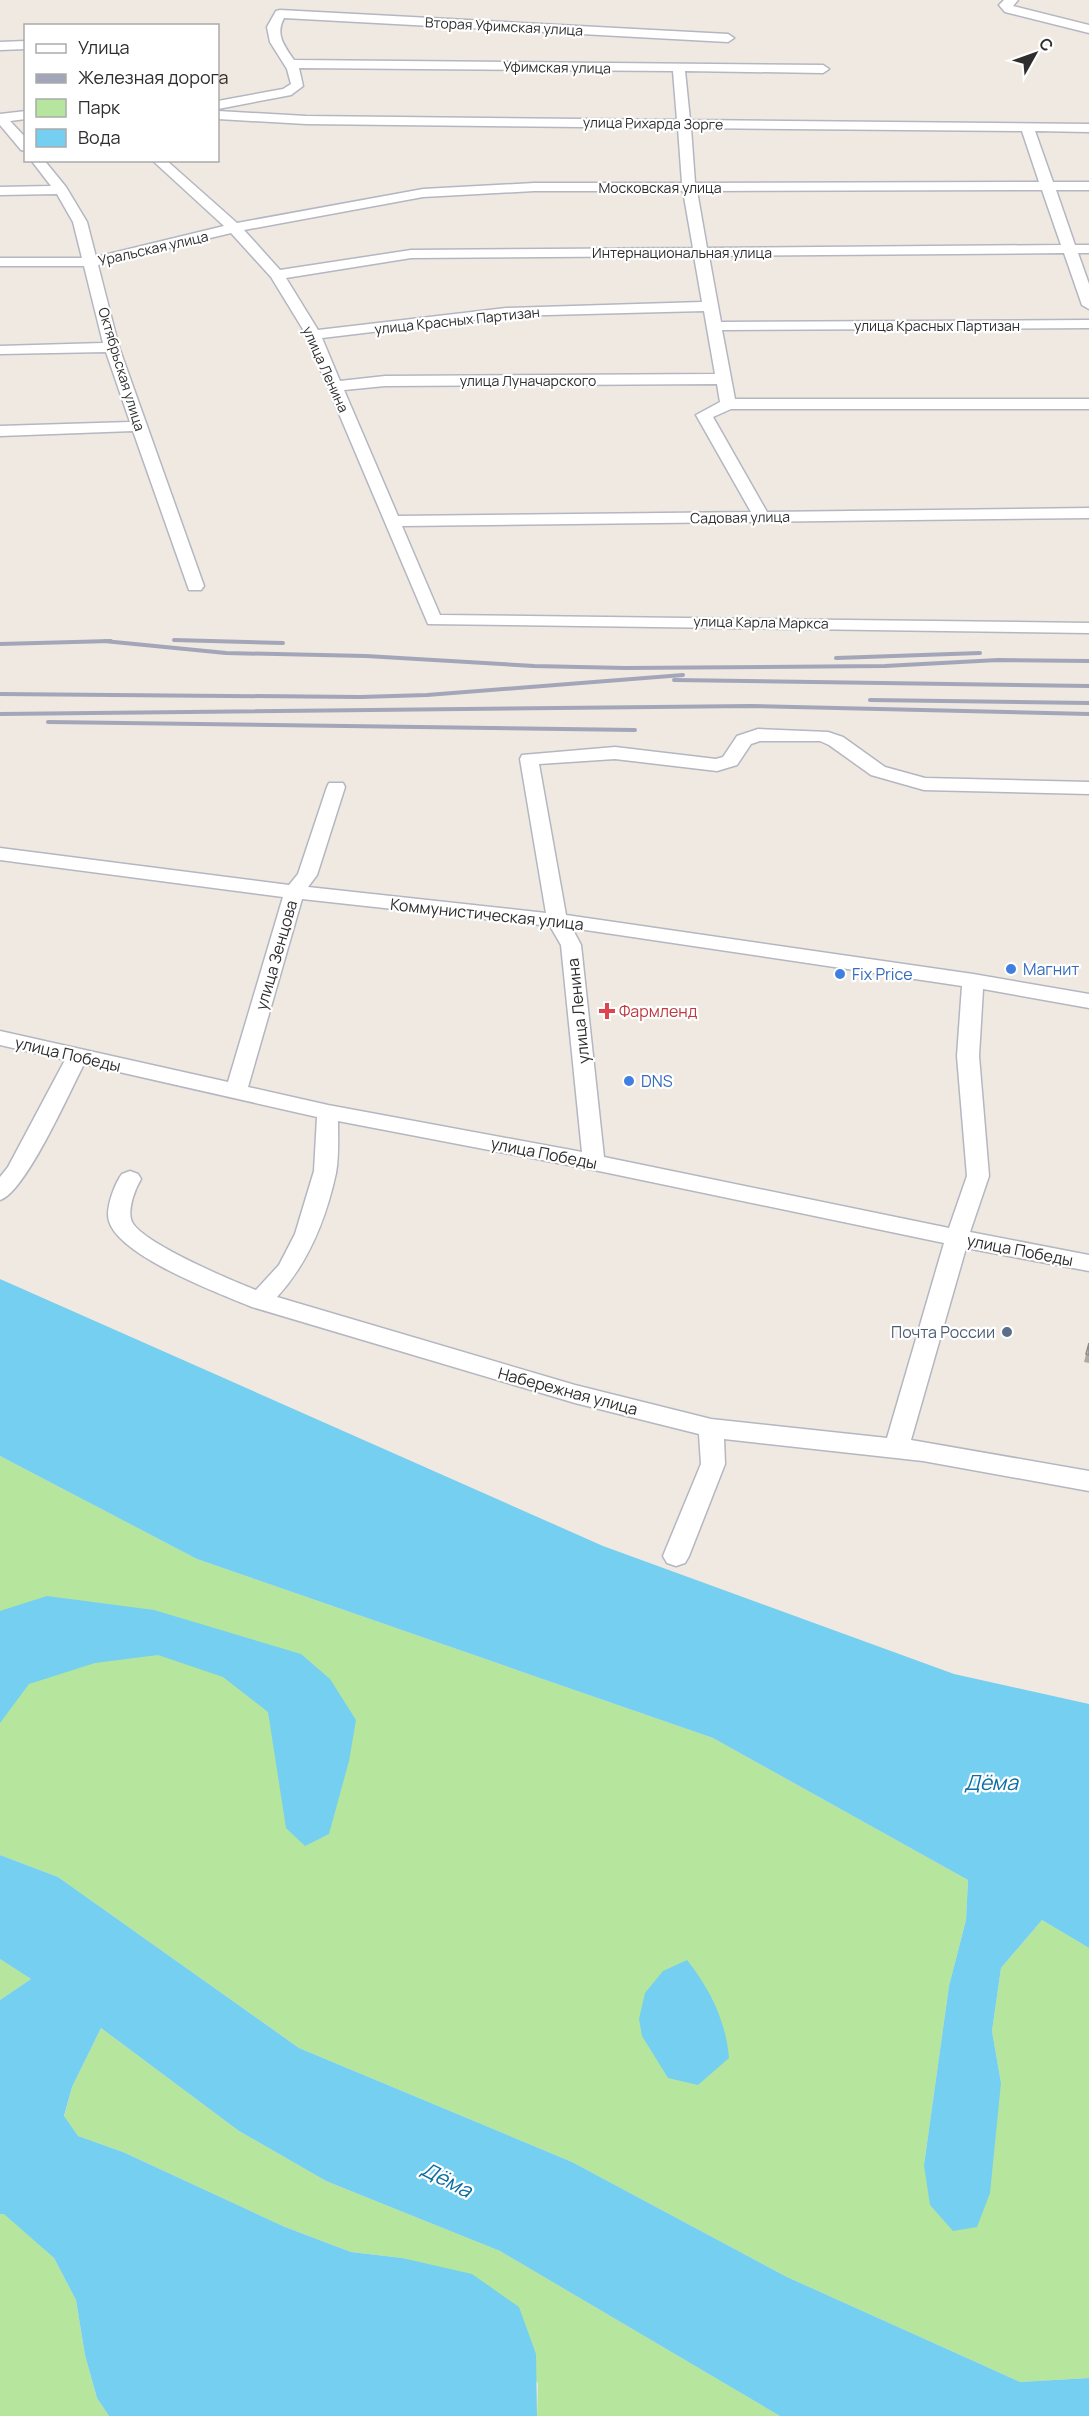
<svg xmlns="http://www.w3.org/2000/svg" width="1089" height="2416" viewBox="0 0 1089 2416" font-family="Manrope,sans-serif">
  <rect width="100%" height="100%" fill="#efe9e1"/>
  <path fill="#b6e59e" d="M0 1456 197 1559 713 1738 968 1880 966 1920 949 1986 924 2165 1001 2083 992 2031 1001 1968 1042 1920 1089 1948V2378L1020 2382 787 2277 572 2162 299 2048 58 1877 0 1855Z
    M0 1959 31 1979 0 2000Z
    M101 2028 239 2131 326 2181 500 2251 780 2416H537L538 2383 402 2258 351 2252 285 2227 123 2152 78 2136 64 2117 72 2087Z
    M4 2213 54 2258 76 2300 85 2355 97 2398 109 2416H0V2214Z"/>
  <path fill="#75cff0" d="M0 1279 603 1546 954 1674 1089 1704V1948L1042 1920 1001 1968 992 2031 1001 2083 990 2193 977 2227 953 2231 930 2205 924 2165 949 1986 966 1920 968 1880 713 1738 197 1559 0 1456Z
    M47 1596 154 1610 301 1654 330 1679 356 1720 349 1761 329 1834 305 1846 286 1828 268 1712 223 1677 158 1655 95 1663 29 1684 0 1723V1611Z
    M0 1855 58 1877 299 2048 572 2162 787 2277 1020 2382 1089 2378V2416H780L500 2251 326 2181 239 2131 101 2028 72 2087 64 2116 78 2136 123 2152 285 2227 351 2252 402 2258 472 2274 519 2307 536 2354 537 2416H109L97 2398 85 2355 76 2300 54 2258 4 2214H0V2000L31 1979 0 1959Z
    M687 1960C710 1989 726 2021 729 2058L698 2085 668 2078 642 2036 639 2019 645 1993 663 1971Z"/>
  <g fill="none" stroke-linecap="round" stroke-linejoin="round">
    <g stroke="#b4b7c1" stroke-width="3">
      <path id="minor" d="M1004 0H1018L1013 6 1089 25V33L1005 12 999 5Z
        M280 10 728 34 734 38 728 42 284 18C275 34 284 46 294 60L823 65 829 69 823 73 685 71 690 120 1089 124V132L1035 131 1053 182H1089V190H1056L1075 245H1089V253H1078L1089 284V309L1082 305 1064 253 709 256 721 322 1089 320V328L722 330 735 399H1089V409H731L713 417 767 512 1089 508V518L402 526 440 615 1089 623V633L428 624 304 331 271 277 231 233 98 265 119 347 204 586 201 590H189L133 431 0 436V426L130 422 106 352 0 354V346L103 343 84 266H0V258H82L73 222 57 194 0 195V187L51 186 31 160H44L66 187 87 222 96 257 224 226 152 160H166L237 223 423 189 534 183H682L678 128 306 124 218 119V111L306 116 677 120 673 71 299 68 303 86 291 95 218 109V101L283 89 291 84 287 69 270 42 267 27 276 11ZM691 128 1022 131 1039 182 695 183ZM1042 190 1061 245 707 248 697 191ZM534 191H683L693 248 411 250 280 270 244 230 423 197ZM694 256 702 302 506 308 318 330 286 278 411 258ZM704 311 715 374 385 376 340 381 322 338 506 316ZM717 384 720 402 696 415 751 512 398 516 344 390 385 386Z
        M26 41V49L0 50V42Z
        M26 111V119L10 121 26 138V151L21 150 0 125V114Z
        M758 729 828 732 843 737 885 767 925 778 1089 782V794L924 790 871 775 829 745 820 741H760L751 744 737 765 717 771 615 759 539 764 566 915 973 974 1089 994V1008L983 989 979 1056 989 1176 970 1232 1089 1255V1271L966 1248 911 1440 1089 1471V1491L923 1461 724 1439 725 1464 689 1556 685 1563 676 1566 667 1563 663 1556 701 1464 699 1434 575 1403 252 1307C218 1293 119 1256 109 1221 105 1209 115 1183 122 1174L130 1171 138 1174 141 1179C135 1189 128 1208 131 1219 134 1240 235 1282 256 1290L279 1265 295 1234 314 1171 317 1117 84 1064C70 1091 25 1193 0 1200V1177L8 1167 65 1060 0 1045V1031L228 1082 283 897 0 860V848L289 885 298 874 327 787 329 783H343L345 787 317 875 308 887 546 913 520 759 522 755 615 747 716 759 723 757 737 736ZM302 899 550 926 561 945 582 1152 328 1105 248 1087ZM572 928 962 986 957 1056 967 1176 949 1228 604 1157 581 945ZM338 1121 594 1170 944 1243 887 1438 711 1419 575 1385 277 1297C309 1262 326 1219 336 1173 339 1156 338 1138 338 1121Z"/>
    </g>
    <use href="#minor" fill="#fff" fill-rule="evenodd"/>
    <path stroke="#a3a6b8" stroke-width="4" d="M174 640 283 643
      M104 641 226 653 366 656 534 666 625 668 885 666 998 660 1089 661
      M0 644 111 641
      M836 658 980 653
      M674 680 1089 686
      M0 694 360 697 427 695 683 675
      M870 700 1089 703
      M0 714 751 706 1089 714
      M48 722 635 730"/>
  </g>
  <path fill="#afaba4" d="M1089 1343V1363L1084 1362Z"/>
  <path fill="#cbc7bf" stroke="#8e8b86" stroke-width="1.5" d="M1089 1343V1355L1086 1354Z"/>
  <g fill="#3f7fe0" stroke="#fff" stroke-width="2">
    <circle cx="1011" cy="969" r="6"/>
    <circle cx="840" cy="974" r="6"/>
    <circle cx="629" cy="1081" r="6"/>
  </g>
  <path fill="#e0444e" stroke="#fff" stroke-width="2" d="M604 1002h6v6h6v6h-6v6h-6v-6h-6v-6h6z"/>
  <circle fill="#5c6f8a" stroke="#fff" stroke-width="2" cx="1007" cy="1332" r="6"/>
  <g text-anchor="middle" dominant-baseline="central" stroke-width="4.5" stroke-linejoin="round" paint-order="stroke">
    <g font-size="14" fill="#2e2e2e" stroke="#fff">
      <text transform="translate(504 26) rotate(3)">Вторая Уфимская улица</text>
      <text transform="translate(557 67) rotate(1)">Уфимская улица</text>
      <text transform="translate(653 123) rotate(1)">улица Рихарда Зорге</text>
      <text x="660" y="187">Московская улица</text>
      <text transform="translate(153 248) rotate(-13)">Уральская улица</text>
      <text x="682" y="252">Интернациональная улица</text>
      <text transform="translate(457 320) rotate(-6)">улица Красных Партизан</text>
      <text x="937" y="325">улица Красных Партизан</text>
      <text transform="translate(122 369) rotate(73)">Октябрьская улица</text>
      <text transform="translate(326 369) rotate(66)">улица Ленина</text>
      <text x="528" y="380">улица Луначарского</text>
      <text transform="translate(740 517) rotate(-1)">Садовая улица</text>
      <text transform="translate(761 622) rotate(1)">улица Карла Маркса</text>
    </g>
    <g font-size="16" fill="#2e2e2e" stroke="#fff">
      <text transform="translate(487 914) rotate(6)">Коммунистическая улица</text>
      <text transform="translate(276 955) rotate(-74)">улица Зенцова</text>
      <text transform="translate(578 1011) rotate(-96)">улица Ленина</text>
      <text transform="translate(68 1054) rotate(13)">улица Победы</text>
      <text transform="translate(544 1153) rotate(11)">улица Победы</text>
      <text transform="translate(1020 1250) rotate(11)">улица Победы</text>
      <text transform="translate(568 1391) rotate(15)">Набережная улица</text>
    </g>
    <g font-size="16" fill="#366cbe" stroke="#fff" text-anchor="start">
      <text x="1023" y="969">Магнит</text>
      <text x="852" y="974">Fix Price</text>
      <text x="641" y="1081">DNS</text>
    </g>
    <g font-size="16" fill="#be3a42" stroke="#fff" text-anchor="start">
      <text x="619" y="1011">Фармленд</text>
    </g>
    <g font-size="16" fill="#4e5e75" stroke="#fff" text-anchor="end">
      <text x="995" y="1332">Почта России</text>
    </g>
    <g font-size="21" font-style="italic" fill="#0d6fa3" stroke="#fff">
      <text x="991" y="1782">Дёма</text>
      <text transform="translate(447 2179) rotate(27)">Дёма</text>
    </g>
  </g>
  <rect x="24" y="24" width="195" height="138" fill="#ffffff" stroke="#ababab" stroke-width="1.5"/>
  <rect x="36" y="44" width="30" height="9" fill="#ffffff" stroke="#ababab" stroke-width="1.5"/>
  <text x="78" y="54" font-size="18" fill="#2e2e2e">Улица</text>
  <rect x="36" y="74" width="30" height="9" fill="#a3a6b8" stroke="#ababab" stroke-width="1.5"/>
  <text x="78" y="84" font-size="18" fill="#2e2e2e">Железная дорога</text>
  <rect x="36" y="99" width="30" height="18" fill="#b6e59e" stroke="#ababab" stroke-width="1.5"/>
  <text x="78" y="114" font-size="18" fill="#2e2e2e">Парк</text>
  <rect x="36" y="129" width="30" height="18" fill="#75cff0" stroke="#ababab" stroke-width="1.5"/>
  <text x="78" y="144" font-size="18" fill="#2e2e2e">Вода</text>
  <g transform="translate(1035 54) rotate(50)" stroke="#ffffff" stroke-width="4.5" paint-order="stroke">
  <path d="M0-4.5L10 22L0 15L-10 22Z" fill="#2e2e2e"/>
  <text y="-9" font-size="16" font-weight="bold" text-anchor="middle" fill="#2e2e2e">С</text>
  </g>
</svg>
